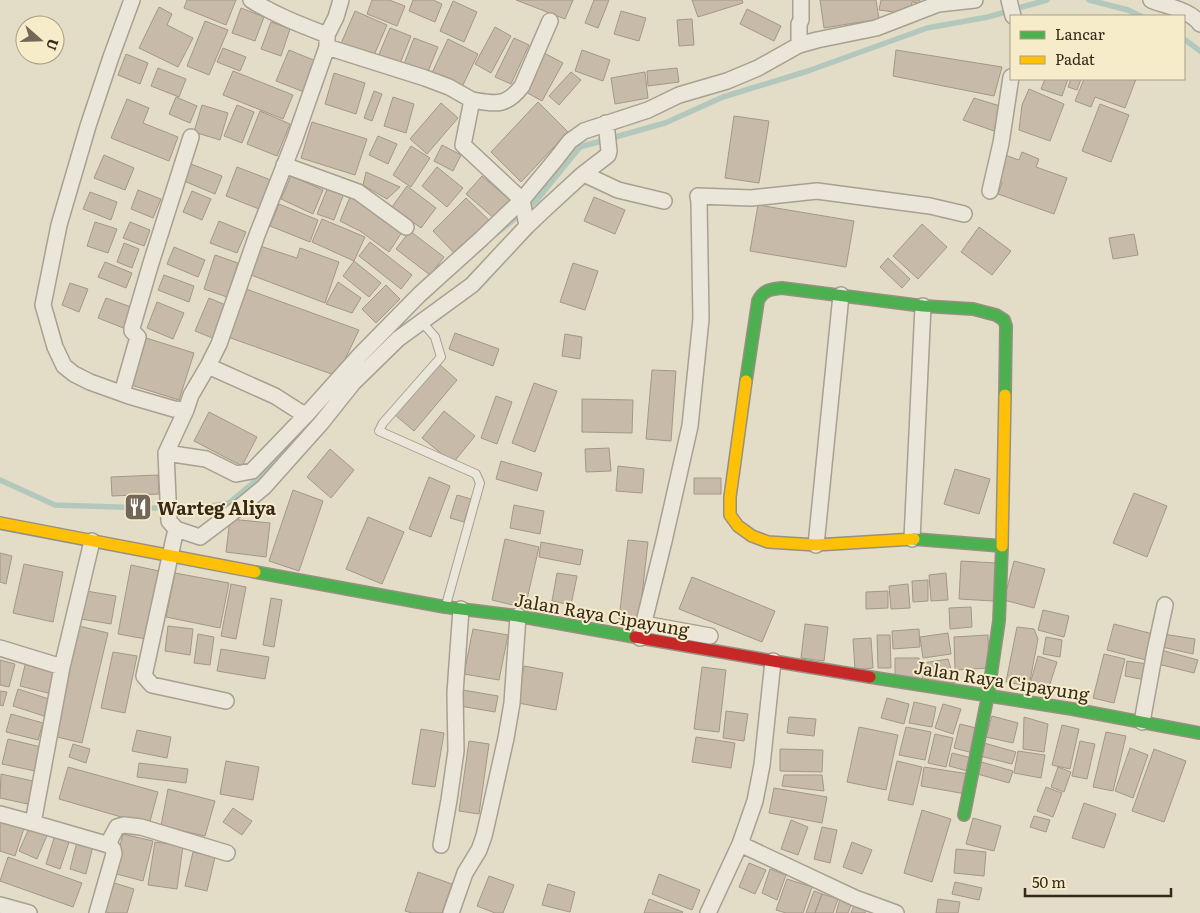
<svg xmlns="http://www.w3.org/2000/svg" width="1200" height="913" viewBox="0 0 1200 913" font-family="Literata,serif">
  <rect width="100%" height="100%" fill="#e3dcc7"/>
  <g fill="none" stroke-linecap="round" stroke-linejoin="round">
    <path stroke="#b3c8bc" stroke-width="5.5" d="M1089 0 1128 10 1141 16
      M1022 7 1047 0
      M1184 39 1200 51
      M496 234 536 201 580 147 665 123 723 97 808 71 927 28 988 17 1002 13
      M0 480 55 505 147 508 205 507 229 503 254 482 300 432"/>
  </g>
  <path fill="#c8baa8" stroke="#a39787" d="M187 0H236L226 25 184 8Z
    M372 0H389L405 6 397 26 367 14Z
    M413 0H433L442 4 435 22 409 11Z
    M516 0H573L565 19Z
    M594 0H609L598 28 585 23Z
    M692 0H742L743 3 698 17Z
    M820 0H876L879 19 824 28Z
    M881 0H920V3L912 2 910 14 879 10Z
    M453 1 477 12 464 42 440 31Z
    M159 7 172 14 167 25 193 38 178 67 139 48Z
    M241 8 264 17 255 41 232 33Z
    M747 9 781 26 774 41 740 24Z
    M355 11 387 25 372 60 340 46Z
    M621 11 646 18 639 41 614 34Z
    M692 19 694 45 679 46 677 20Z
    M205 21 228 30 209 75 187 66Z
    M271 22 290 29 281 56 261 49Z
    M495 27 511 36 491 73 475 64Z
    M390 28 411 36 399 66 378 57Z
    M414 38 438 47 427 74 404 64Z
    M514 38 529 45 511 84 495 77Z
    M448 39 478 54 461 89 431 75Z
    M223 48 246 57 240 71 217 62Z
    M289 50 316 61 304 92 276 81Z
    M582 50 610 60 603 81 575 71Z
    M896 50 1002 67 994 96 893 76Z
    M544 53 563 63 542 101 524 91Z
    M126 54 148 63 140 84 118 75Z
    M158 68 186 79 179 97 151 86Z
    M677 68 679 82 648 86 647 71Z
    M233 71 293 95 283 119 223 95Z
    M571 72 581 80 559 105 549 96Z
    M645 72 648 98 615 104 611 78Z
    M334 73 365 83 356 114 325 104Z
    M1045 79H1068L1062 96 1041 89Z
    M1071 79H1081L1077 90 1068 87Z
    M1084 79H1136L1125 108 1095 97 1091 107 1075 101Z
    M1029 89 1064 104 1050 141 1019 130 1022 105Z
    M374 91 382 94 372 121 364 118Z
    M176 97 197 106 190 123 169 114Z
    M393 97 414 104 406 133 384 126Z
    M974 98 1000 106 994 131 963 120Z
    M127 99 149 108 143 123 178 137 169 161 111 138Z
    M538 102 568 132 521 182 491 152Z
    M441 103 458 118 427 154 410 139Z
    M1100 104 1129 115 1111 162 1082 151Z
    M202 105 228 113 220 140 194 132Z
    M237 105 254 112 242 143 224 136Z
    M260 111 290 124 277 156 247 144Z
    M734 116 769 121 759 183 725 178Z
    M312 122 367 139 355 175 301 158Z
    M378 136 397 144 388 164 369 155Z
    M442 145 461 155 453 171 434 161Z
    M411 146 430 158 411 187 393 175Z
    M1022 152 1039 159 1036 167 1067 178 1054 214 998 194 1002 183 993 179 1002 154 1019 160Z
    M104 155 134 168 125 190 94 178Z
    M191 164 222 176 215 194 184 181Z
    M237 167 276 182 264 211 226 196Z
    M437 167 463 188 447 207 422 186Z
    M366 172 400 187 387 199 363 185Z
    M291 176 323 190 313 214 281 199Z
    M482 176 511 201 495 219 466 194Z
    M407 186 436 208 421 228 392 207Z
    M328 187 344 193 334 220 317 214Z
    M138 190 161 199 153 218 131 209Z
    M192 191 211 199 202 220 183 212Z
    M90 192 117 202 111 220 83 209Z
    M350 197 379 209 402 232 389 252 360 231 340 221Z
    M594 197 625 210 615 234 584 221Z
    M466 198 493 224 459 258 433 231Z
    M279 204 318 220 310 242 270 226Z
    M758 205 854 221 846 267 750 251Z
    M322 219 365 237 354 261 312 242Z
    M219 221 246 232 237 253 210 243Z
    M95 222 117 229 108 253 87 246Z
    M130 222 150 230 144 246 123 238Z
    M922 224 947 247 918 279 893 256Z
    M979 227 1011 251 992 275 961 252Z
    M410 231 444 257 430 275 396 249Z
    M1134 234 1138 255 1113 259 1109 238Z
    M370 242 412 275 401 289 359 256Z
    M124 243 139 249 132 268 117 262Z
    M260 246 297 258 300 248 339 262 325 303 251 275Z
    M174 247 205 260 198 277 167 264Z
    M215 255 238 263 227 297 204 289Z
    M888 258 910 279 902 288 880 267Z
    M354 261 381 283 369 297 343 276Z
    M105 262 132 273 126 288 98 277Z
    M573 263 598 271 585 310 560 302Z
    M164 275 194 286 189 302 158 290Z
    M338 282 361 298 352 313 326 304Z
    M70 283 88 289 79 312 62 305Z
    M386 285 400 299 376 323 362 309Z
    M246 289 359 330 337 376 228 337Z
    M106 298 134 308 126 329 98 318Z
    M209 298 228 306 215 339 195 331Z
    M157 302 184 313 173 339 147 328Z
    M455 333 499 349 493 366 449 349Z
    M565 334 582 337 580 359 562 356Z
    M143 337 194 353 179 400 128 384Z
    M439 364 457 380 414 431 395 415Z
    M652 370 676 371 671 441 646 439Z
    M534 383 557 391 535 452 512 443Z
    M496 396 512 402 497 444 481 438Z
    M582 399 633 400 632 433 582 432Z
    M444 411 475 436 453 463 422 438Z
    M209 412 257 437 242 466 194 441Z
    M609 448 611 471 586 472 585 449Z
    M330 449 354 470 331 498 307 477Z
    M501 461 542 473 537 491 496 479Z
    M618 466 644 469 642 493 616 491Z
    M955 469 990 479 979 514 944 504Z
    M158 475 159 494 112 496 111 477Z
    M429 477 450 486 431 537 409 529Z
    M694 478H721V494H694Z
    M293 490 323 501 299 571 269 561Z
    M1134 493 1167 506 1147 557 1113 543Z
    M457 495 471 499 464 522 450 518Z
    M514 505 544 511 540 534 510 528Z
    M368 517 404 532 382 584 346 569Z
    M230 519 270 523 266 557 226 552Z
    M505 539 539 547 525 608 492 600Z
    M628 540 648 542 639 621 619 619Z
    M541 542 583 550 580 565 539 557Z
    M0 553 12 556 6 584 0 582Z
    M961 561 996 563 994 601 959 599Z
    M1014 561 1045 569 1034 608 1004 600Z
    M24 564 63 572 53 622 13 613Z
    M131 565 159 571 146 639 118 634Z
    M175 573 229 583 220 628 166 617Z
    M557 573 577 576 571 605 552 601Z
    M946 573 948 600 931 601 929 575Z
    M692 577 775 611 762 642 679 609Z
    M928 580V601L913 602 912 581Z
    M231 584 246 587 236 639 221 636Z
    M908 584 910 608 891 609 889 586Z
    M86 591 116 596 111 624 81 619Z
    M888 591V608L866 609V592Z
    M271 598 282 600 274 647 263 645Z
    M971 607 972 627 950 629 949 608Z
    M1043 610 1069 616 1064 637 1038 630Z
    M805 624 828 627 824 661 801 658Z
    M1114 624 1153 634 1146 660 1107 650Z
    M79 626 108 633 82 743 53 736Z
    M168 626 193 629 190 655 165 651Z
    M1017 627 1034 629 1038 639 1029 686 1006 682Z
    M473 629 508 635 499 680 464 674Z
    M919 629 920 647 893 649 892 631Z
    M948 633 951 654 923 658 920 637Z
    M198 634 214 637 210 665 194 663Z
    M1163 634 1195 639 1193 654 1162 647Z
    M877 635H890L891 668H878Z
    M988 635 989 668 955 670 954 637Z
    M1046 637 1062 640 1060 657 1043 654Z
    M871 638 873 668 855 670 853 639Z
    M221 649 269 657 265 679 217 671Z
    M1161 650 1198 660 1194 673 1158 664Z
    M113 652 137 656 125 713 101 708Z
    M1104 654 1125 659 1114 703 1093 698Z
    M1038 656 1057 662 1048 690 1030 684Z
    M895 658H919L918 680H895Z
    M948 659 955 683 922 682 923 663Z
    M0 660 15 664 9 687 0 685Z
    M26 661 58 668 52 694 20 686Z
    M1127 661 1148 664 1146 680 1125 676Z
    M524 666 563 673 556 710 518 703Z
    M702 667 726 670 719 732 694 729Z
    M18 689 49 699 44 716 13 706Z
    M463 690 498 696 495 712 460 706Z
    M0 691 7 692 3 706 0 705Z
    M887 698 909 704 904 724 881 718Z
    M914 702 936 707 932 727 909 723Z
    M943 704 961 709 953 734 935 728Z
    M726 711 748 714 744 741 723 738Z
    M11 714 43 723 38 740 6 732Z
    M992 716 1018 723 1013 743 986 737Z
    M789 717 816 719 814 736 787 733Z
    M1024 717 1048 724 1044 752 1023 749Z
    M960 724 980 729 973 753 954 748Z
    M1062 725 1079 729 1070 769 1052 765Z
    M859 727 898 735 886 790 847 782Z
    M906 727 931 732 925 760 899 755Z
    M421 729 444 733 435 787 412 784Z
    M137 730 171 737 167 758 132 751Z
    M1106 732 1126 736 1113 791 1093 787Z
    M935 734 953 738 946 767 928 763Z
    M696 737 735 743 731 768 692 762Z
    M8 739 41 747 35 771 2 764Z
    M469 741 489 744 479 814 459 811Z
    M1080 741 1095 744 1087 779 1072 776Z
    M984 743 1016 752 1012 764 980 756Z
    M73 744 90 749 86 763 69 757Z
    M1130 748 1148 755 1133 798 1115 791Z
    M780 749 823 750 822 772 780 771Z
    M1154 749 1186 761 1164 822 1132 811Z
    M1018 751 1045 755 1041 778 1014 773Z
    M952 753 972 758 968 771 949 766Z
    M226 761 259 767 253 800 220 794Z
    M897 761 922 767 913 805 888 800Z
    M978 761 1013 771 1009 783 974 773Z
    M139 763 188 769 186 783 137 777Z
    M68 767 158 792 149 825 59 799Z
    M924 767 969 774 966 794 921 786Z
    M1058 767 1071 772 1064 792 1051 787Z
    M1 774 33 781 28 804 0 798Z
    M784 775H822L824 791 782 786Z
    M1046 787 1062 793 1053 817 1037 811Z
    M774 788 827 797 822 823 769 813Z
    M168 789 215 801 205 836 161 826Z
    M1084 803 1116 814 1104 848 1072 838Z
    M233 808 252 821 242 835 223 822Z
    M922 810 951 819 932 882 904 873Z
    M1034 816 1050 820 1046 832 1030 827Z
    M973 818 1001 826 994 851 966 844Z
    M791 820 808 827 798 855 781 849Z
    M0 821 24 828 15 856 0 851Z
    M30 826 48 833 37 859 19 851Z
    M822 827 837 830 830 863 814 859Z
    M123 834 153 841 143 881 113 873Z
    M55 835 70 839 60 869 46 864Z
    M77 842 93 846 86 874 70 869Z
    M155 842 183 846 177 889 148 885Z
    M852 842 872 850 862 874 843 867Z
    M956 849 986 852 984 876 954 873Z
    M193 852 215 857 207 891 185 886Z
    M8 857 82 883 73 907 0 881Z
    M749 863 766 870 755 894 739 887Z
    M770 869 786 875 777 900 762 893Z
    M418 872 452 884 442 913H412L405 911Z
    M659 874 700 890 692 910 652 894Z
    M489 876 514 885 503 913H495L477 906Z
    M787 879 812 887 803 913H786L776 910Z
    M111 882 134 889 127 913H110L103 911Z
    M955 882 982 888 979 900 952 894Z
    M548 884 575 892 570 912 542 905Z
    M814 891 822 894 815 913H806Z
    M822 894 838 899 833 913H815Z
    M649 899 683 912 682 913H644Z
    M840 899 852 903 848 913H836Z
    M938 899 960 902 958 913H936Z
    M855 903 867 907 865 913H851Z"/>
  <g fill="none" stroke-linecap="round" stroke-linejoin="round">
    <g stroke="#a8a091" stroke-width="10">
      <path id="lane" d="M422 322 435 337 441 357 383 423 379 431 476 474 480 483 446 605"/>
    </g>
    <g stroke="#a8a091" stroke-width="18">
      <path id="street" d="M132 0 111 57 88 126 59 225 43 305 55 347 64 366 74 374 90 382 129 396 174 409 186 410
        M251 0C275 15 301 25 327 35
        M1009 0 1013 16
        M1151 0C1165 6 1191 10 1200 24
        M799 45V24L801 20V0
        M327 47 425 78 449 87 472 100 463 145 522 200 527 226
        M472 100C496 104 506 107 522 86L550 21
        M284 165 358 192 406 227
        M584 174 618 190 664 201
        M990 191 1001 143 1011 77
        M208 366 275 396 300 412 307 414 360 355 420 294 481 239 522 200 556 159 570 141 584 131 648 110 679 95 727 81 758 68 799 45 817 40 876 28 938 4 975 0
        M122 393 138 337 132 331V328L151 263 191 137
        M166 453 206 459 236 474 252 471 307 414
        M176 529 200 537 241 506 264 487 322 422 353 383 398 339 472 285 527 226 546 208 582 175 608 155 609 151 606 123
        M912 539 923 306
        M816 545 841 295
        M644 624 710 636
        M640 638 664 541 690 426 701 319 699 202 698 196 751 198 817 191 930 206 964 214
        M0 648 62 667
        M226 701 152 685 144 676 176 529 169 521 166 453 186 410 191 395 208 366 219 344 257 235 294 141 327 47V35L336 17 341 0
        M1142 722 1155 651 1165 605
        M0 814 33 823 62 667 92 541
        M33 823 109 845 113 849 114 854 97 913
        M740 844 855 898 896 913
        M109 845 111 838 117 827 124 825 141 827 227 853
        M441 845 449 800 456 751 455 693 461 609
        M0 905 29 913
        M451 913 465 873 479 850 484 836 490 810 506 738 512 703 518 616
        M708 913 740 844 755 801 762 765 773 661"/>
    </g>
    <g stroke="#979081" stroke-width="14">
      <path id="fast" d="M746 381 758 301C763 290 771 289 782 288L923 306 973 309 996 315 1004 320 1006 326 1005 395
        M914 539 1002 546 999 621 988 695 964 815
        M255 572 445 607 518 616 635 637
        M870 677 1072 709 1200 733"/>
    </g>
    <g stroke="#979081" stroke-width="14">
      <path id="slow" d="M746 381 730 497V515L738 526 752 536 768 542 816 545 914 539
        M0 523 255 572
        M1002 546 1005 395"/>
    </g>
    <g stroke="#979081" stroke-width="14">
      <path id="jam" d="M635 637 773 661 870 677"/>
    </g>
    <use href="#lane" stroke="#ebe6da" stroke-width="8"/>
    <use href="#street" stroke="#ebe6da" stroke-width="15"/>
    <use href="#fast" stroke="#4caf50" stroke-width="11"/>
    <use href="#slow" stroke="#ffc107" stroke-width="11"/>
    <use href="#jam" stroke="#c62828" stroke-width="11"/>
  </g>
  <defs>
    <g id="restaurant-square" transform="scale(1.4375)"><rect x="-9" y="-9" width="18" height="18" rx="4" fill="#736757" stroke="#f7ecca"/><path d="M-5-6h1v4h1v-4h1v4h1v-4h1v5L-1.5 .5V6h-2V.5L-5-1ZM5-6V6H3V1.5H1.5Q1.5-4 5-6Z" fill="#fff"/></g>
  </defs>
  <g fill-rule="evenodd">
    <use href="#restaurant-square" x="138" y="507"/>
  </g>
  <g text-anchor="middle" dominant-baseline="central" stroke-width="4" stroke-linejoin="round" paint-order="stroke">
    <g font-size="18" font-weight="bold" fill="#36281a" stroke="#f7ecca" text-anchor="start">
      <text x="157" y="507">Warteg Aliya</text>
    </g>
    <g font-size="18" fill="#36281a" stroke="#f7ecca">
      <text transform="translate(602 614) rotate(10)">Jalan Raya Cipayung</text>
      <text transform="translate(1002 680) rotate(9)">Jalan Raya Cipayung</text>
    </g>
  </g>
  <rect x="1010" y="15" width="175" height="65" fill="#f7ecca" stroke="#aa9e84"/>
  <rect x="1020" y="31" width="25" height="8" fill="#4caf50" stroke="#aa9e84"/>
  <text x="1055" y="40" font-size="15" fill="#36281a">Lancar</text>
  <rect x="1020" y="56" width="25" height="8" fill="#ffc107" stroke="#aa9e84"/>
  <text x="1055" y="65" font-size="15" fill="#36281a">Padat</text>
  <g transform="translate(40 40) rotate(110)"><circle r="24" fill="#f7ecca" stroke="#aa9e84"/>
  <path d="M0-4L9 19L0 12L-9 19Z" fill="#736757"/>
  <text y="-8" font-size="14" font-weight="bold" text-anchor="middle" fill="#36281a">U</text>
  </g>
  <path d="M1025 888v8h146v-8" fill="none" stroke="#36281a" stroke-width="2.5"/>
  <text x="1032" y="888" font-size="15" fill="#36281a" stroke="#f7ecca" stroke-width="4" paint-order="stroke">50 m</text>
</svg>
